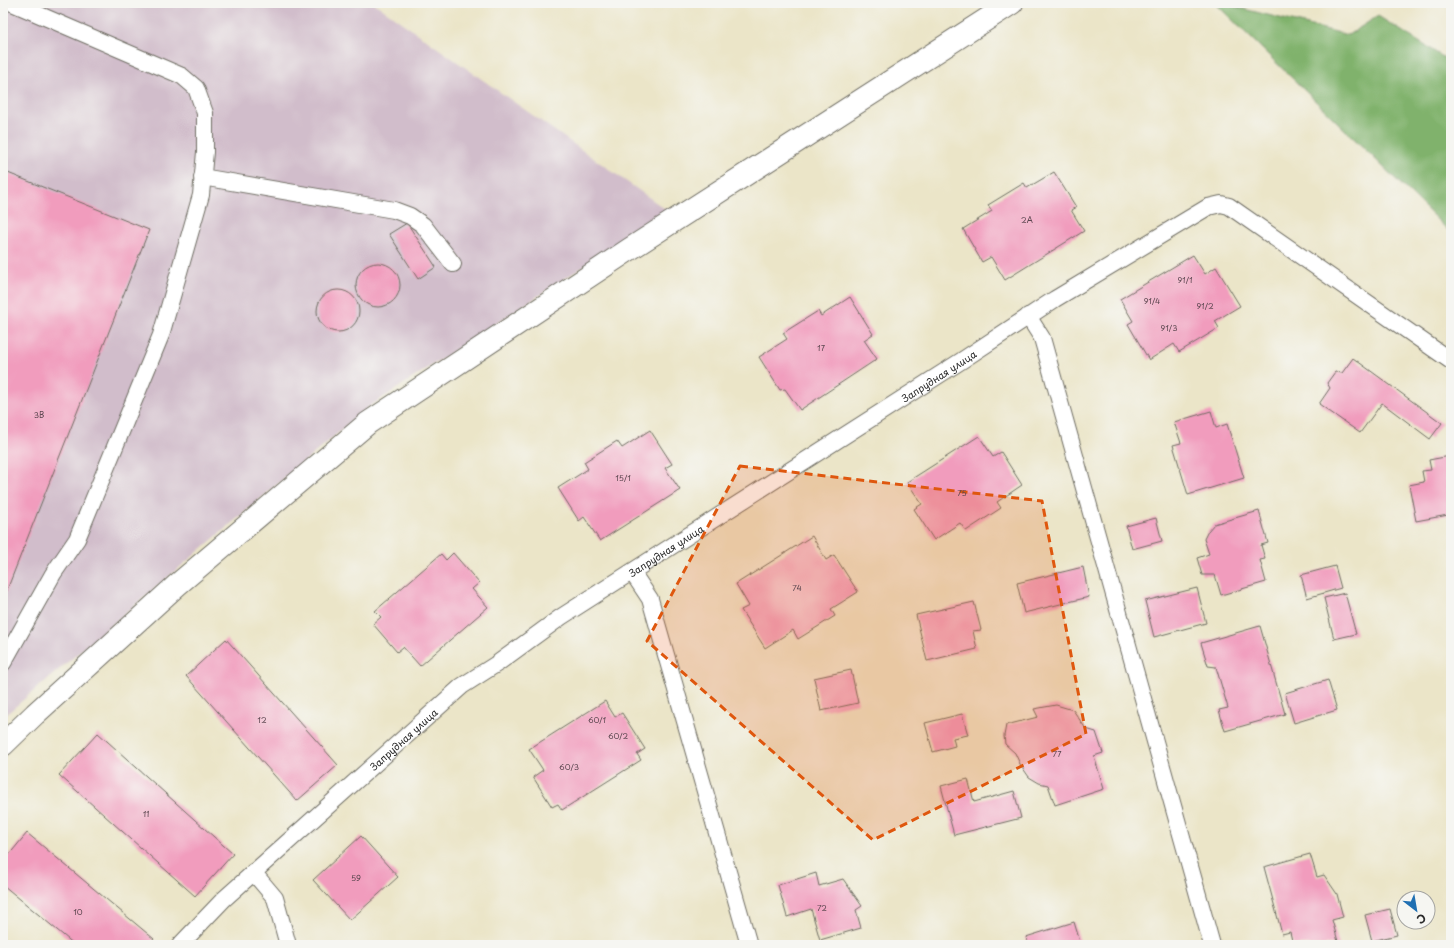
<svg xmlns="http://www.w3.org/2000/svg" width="1454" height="948" viewBox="0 0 1454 948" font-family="'Playpen Sans',sans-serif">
  <rect width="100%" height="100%" fill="#f6f6f2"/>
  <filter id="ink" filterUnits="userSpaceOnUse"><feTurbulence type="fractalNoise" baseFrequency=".025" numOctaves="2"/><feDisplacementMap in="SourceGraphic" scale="8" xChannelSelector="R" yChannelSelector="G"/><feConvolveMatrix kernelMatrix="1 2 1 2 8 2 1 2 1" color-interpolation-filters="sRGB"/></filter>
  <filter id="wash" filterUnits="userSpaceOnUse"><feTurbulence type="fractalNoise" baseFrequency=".012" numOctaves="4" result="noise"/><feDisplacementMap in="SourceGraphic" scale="16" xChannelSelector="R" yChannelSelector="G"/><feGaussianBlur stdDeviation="0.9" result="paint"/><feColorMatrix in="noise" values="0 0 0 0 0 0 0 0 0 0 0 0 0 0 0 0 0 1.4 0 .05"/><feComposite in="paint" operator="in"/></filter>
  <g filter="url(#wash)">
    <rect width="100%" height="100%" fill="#ebe5c8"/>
    <path fill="#d1bdcb" d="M3 3H374L668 211 370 406 3 717Z"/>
    <path fill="#80b26c" stroke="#566e4c" d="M1215 3H1220L1348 35 1378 16 1451 62V233Z"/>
    <g id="blocks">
      <path fill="#f19cbd" d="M3 171 149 230 3 600Z
        M1054 172 1076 207 1071 210 1084 231 1005 280 991 257 982 262 963 229 992 211 988 205 1024 183 1027 188Z
        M407 223 436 267 418 279 389 234Z
        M1193 255 1205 274 1216 267 1240 306 1215 321 1219 328 1179 352 1174 344 1149 360 1128 324 1133 321 1120 299Z
        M356 285a22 22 0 1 1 44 0a22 22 0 1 1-44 0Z
        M317 311a21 21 0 1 1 42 0a21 21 0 1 1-42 0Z
        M850 297 873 334 864 340 877 359 800 410 785 389 780 390 759 357 787 339 783 333 818 311 821 316Z
        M1353 358 1442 423 1430 439 1382 403 1360 433 1319 404 1330 388 1327 383 1335 372 1342 373Z
        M1211 411 1216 428 1227 424 1244 478 1188 495 1173 445 1181 443 1174 422Z
        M650 430 672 464 665 468 680 490 600 541 584 517 579 521 558 488 588 469 584 462 617 441 622 448Z
        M979 436 993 457 1001 452 1022 485 997 502 1001 508 966 531 960 523 934 540 914 509 922 504 907 482Z
        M1450 456 1451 527 1448 515 1416 521 1409 485 1424 482 1422 471 1431 470 1429 460Z
        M1259 511 1268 543 1261 545 1265 559 1260 560 1266 582 1221 595 1215 575H1202L1197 558 1209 554 1204 539 1208 531 1214 524Z
        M1156 518 1162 541 1132 549 1126 526Z
        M812 536 826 560 834 555 858 592 831 609 835 616 798 639 793 630 765 648 741 610 749 606 736 584Z
        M453 553 479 583 472 589 488 607 420 666 403 647 397 652 373 624 381 617 375 611 441 554 446 560Z
        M1335 566 1341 588 1307 598 1301 575Z
        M1083 567 1089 597 1024 613 1017 583Z
        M1197 588 1206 623 1154 637 1145 601Z
        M1345 593 1356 634 1334 639 1324 598Z
        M974 602 981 630 973 631 977 649 927 661 916 615Z
        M1260 626 1285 714 1225 731 1219 710 1228 708 1216 667 1208 666 1201 643Z
        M226 639 338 765 297 801 186 676Z
        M851 670 858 703 821 711 814 678Z
        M1328 680 1337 710 1294 723 1285 693Z
        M605 701 615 717 622 713 645 749 637 754 641 760 562 810 558 804 552 807 533 777 543 770 529 749Z
        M1056 705 1073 710 1086 729 1096 732 1103 753 1094 756 1104 789 1055 805 1048 785 1039 783 1029 777 1020 764 1015 753 1005 744 1004 736 1006 725 1038 717 1034 709Z
        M962 714 968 735 953 738 955 746 933 752 925 723Z
        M98 733 233 854 195 896 59 775Z
        M968 779 974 802 1014 791 1021 818 954 835 941 786Z
        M27 833 154 939 149 945H75L3 885V862Z
        M361 836 398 877 350 920 313 880Z
        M1310 854 1317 877 1324 875 1337 894 1343 917 1332 920 1339 945H1293L1290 932 1282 934 1264 867Z
        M816 873 819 886 843 879 862 906 856 910 861 928 820 940 811 909 787 917 778 885Z
        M1390 909 1397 935 1372 941 1365 915Z
        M1074 922 1081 945H1028L1026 937Z"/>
    </g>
  </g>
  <g filter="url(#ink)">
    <use href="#blocks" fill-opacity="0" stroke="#6e6c62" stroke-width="1"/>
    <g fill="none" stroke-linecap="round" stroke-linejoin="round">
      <g stroke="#6e6c62" stroke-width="18">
        <g id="lane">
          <path d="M202 177 394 210 410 216 423 225 453 264"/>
          <path d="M1028 316 1042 338 1212 945"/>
          <path d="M632 572 650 599 749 945"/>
          <path d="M3 663 53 574 77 539 161 335 201 195 205 152V113L196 88 182 76 12 3"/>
          <path d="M253 872 275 898 288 945"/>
          <path id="s1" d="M180 945 224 899 462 686 498 663 561 617 961 361 1055 299 1208 207 1221 204 1229 206 1451 361"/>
        </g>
      </g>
      <g stroke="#6e6c62" stroke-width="24">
        <path id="street" d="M3 745 35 714 177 585 368 423 630 249 1012 3"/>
      </g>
      <use href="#lane" stroke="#fff" stroke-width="16"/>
      <use href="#street" stroke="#fff" stroke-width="22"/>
    </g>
  </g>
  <path fill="#df570e" fill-opacity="0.2" stroke="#df570e" stroke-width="3" stroke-dasharray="8 5" stroke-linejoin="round" d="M740 466 1042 501 1086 734 873 840 647 641Z"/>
  <g text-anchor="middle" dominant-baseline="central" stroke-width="3" stroke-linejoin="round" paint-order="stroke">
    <g font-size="8" fill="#5c4750">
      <text x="1027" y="220">2А</text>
      <text x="1185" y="280">91/1</text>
      <text x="1152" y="301">91/4</text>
      <text x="1205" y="306">91/2</text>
      <text x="1169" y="328">91/3</text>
      <text x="821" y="348">17</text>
      <text x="39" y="415">3В</text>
      <text x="623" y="478">15/1</text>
      <text x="962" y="493">75</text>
      <text x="797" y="588">74</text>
      <text x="262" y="720">12</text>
      <text x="597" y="720">60/1</text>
      <text x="618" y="736">60/2</text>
      <text x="1057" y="754">77</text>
      <text x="569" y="767">60/3</text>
      <text x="146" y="814">11</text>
      <text x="356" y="878">59</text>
      <text x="822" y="908">72</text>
      <text x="78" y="912">10</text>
    </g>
    <g font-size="10" fill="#2b2b2b" stroke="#f6f6f2">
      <text stroke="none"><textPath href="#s1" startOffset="952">Запрудная улица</textPath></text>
      <text stroke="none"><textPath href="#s1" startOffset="628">Запрудная улица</textPath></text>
      <text stroke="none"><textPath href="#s1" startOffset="304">Запрудная улица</textPath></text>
    </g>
  </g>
  <rect width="1454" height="948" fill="none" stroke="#f6f6f2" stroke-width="16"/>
  <g transform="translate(1416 910) rotate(149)"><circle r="19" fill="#f6f6f2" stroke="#a5a5a2"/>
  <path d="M0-3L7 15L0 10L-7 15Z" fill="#1f6fb2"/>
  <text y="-6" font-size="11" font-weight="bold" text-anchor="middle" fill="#2b2b2b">С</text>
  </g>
</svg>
